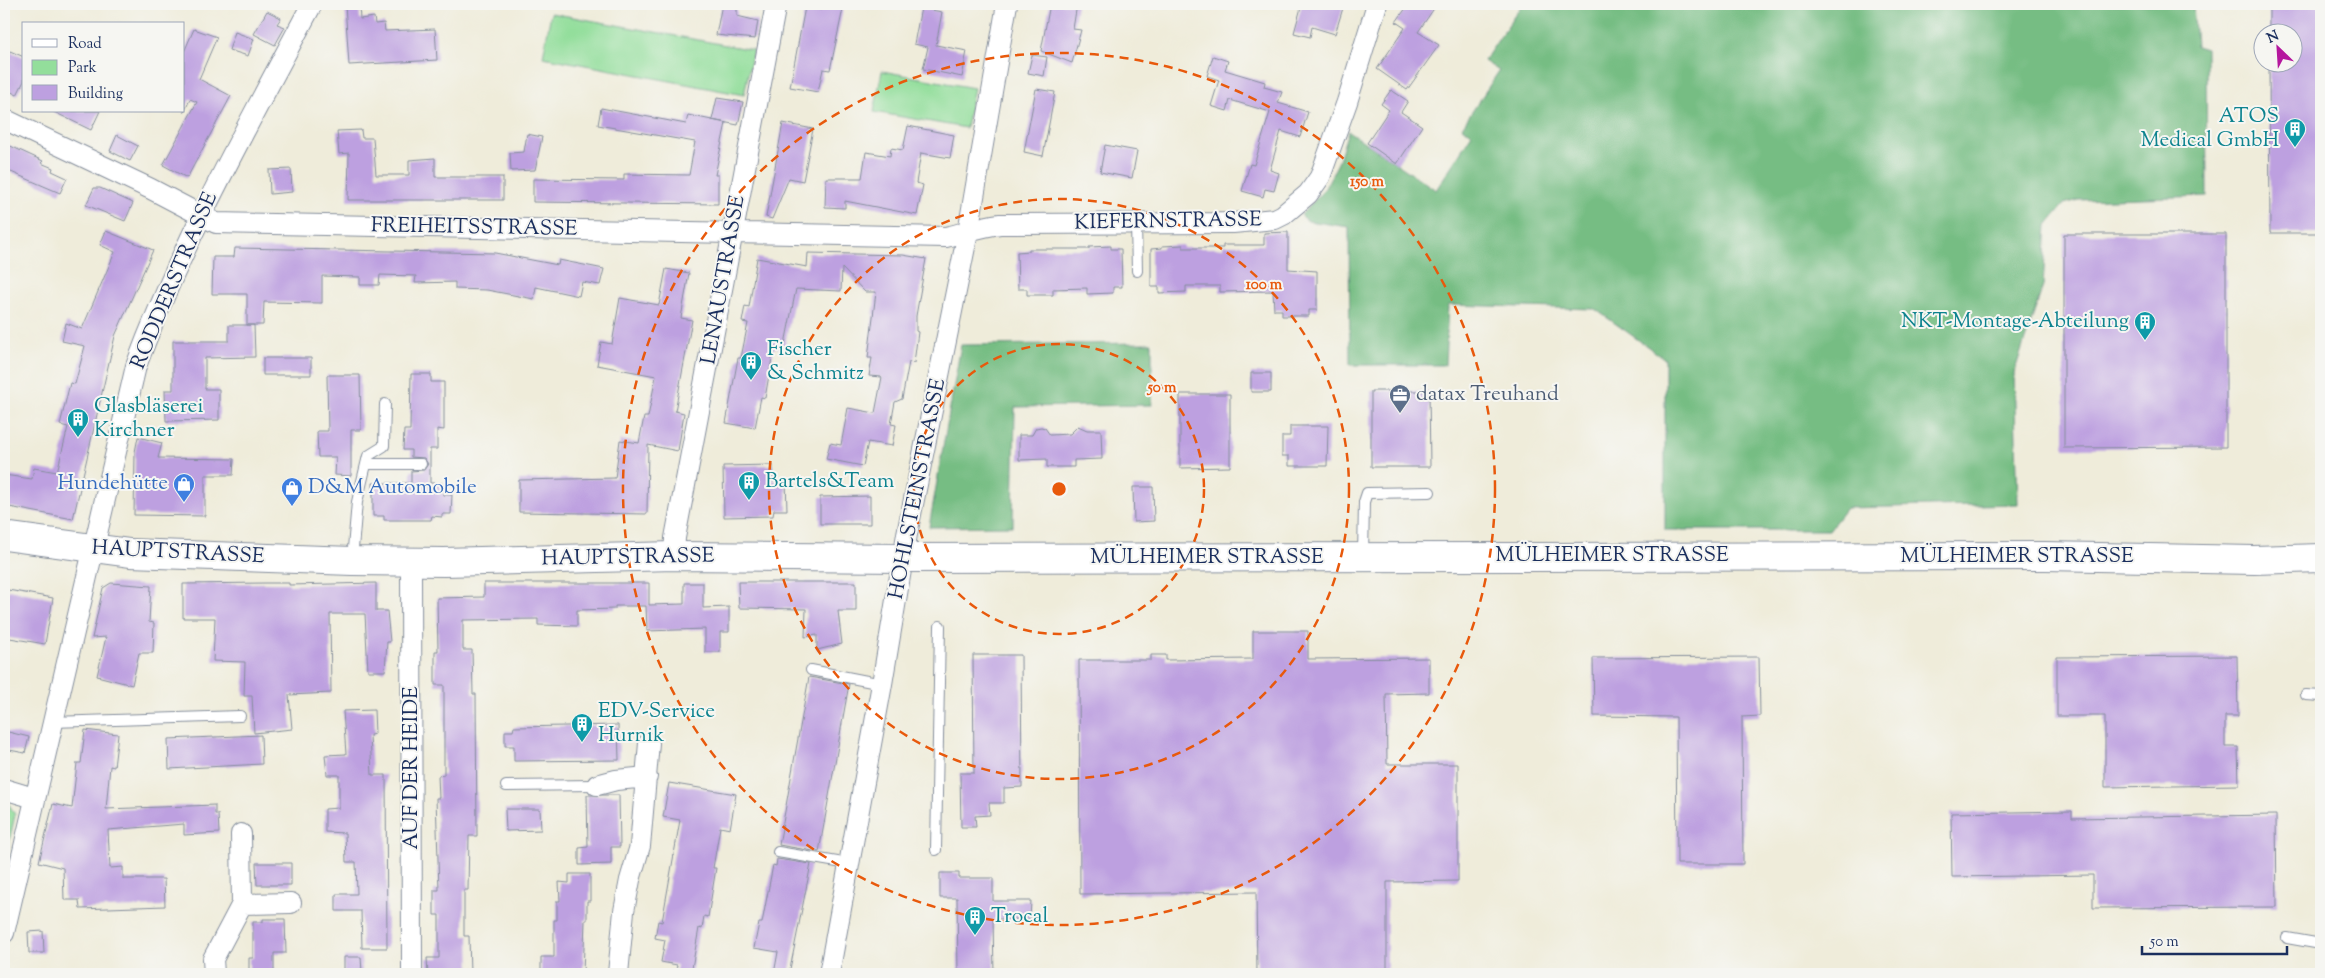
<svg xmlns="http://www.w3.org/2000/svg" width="2325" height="978" viewBox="0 0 2325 978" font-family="'Sorts Mill Goudy',serif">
  <rect width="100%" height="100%" fill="#f6f6f2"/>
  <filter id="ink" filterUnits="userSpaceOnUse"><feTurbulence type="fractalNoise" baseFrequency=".02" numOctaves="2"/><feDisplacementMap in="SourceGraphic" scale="10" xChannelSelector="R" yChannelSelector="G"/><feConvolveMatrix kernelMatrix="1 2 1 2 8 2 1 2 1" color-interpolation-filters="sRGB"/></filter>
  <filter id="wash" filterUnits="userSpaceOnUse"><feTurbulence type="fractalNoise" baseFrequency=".0096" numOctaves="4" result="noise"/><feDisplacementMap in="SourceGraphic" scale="20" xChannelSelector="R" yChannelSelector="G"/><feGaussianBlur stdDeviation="1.12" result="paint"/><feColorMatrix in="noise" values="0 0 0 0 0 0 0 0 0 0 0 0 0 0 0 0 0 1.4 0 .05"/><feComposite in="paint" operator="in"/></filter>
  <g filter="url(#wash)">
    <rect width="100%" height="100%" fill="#efecda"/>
    <path fill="#93de9b" stroke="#57867c" d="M551 13 753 50 744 95 543 57Z
      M882 71 974 88 966 128 874 112Z
      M4 801H7L15 815 4 865Z"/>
    <path fill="#76bd83" stroke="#487670" d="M1519 4H2193L2196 46 2206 49 2207 196 2079 200 2064 204 2047 225 2043 286 2014 373 2018 504 1846 508 1829 530H1665V359L1595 309 1448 305 1445 365H1350L1349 227 1308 221 1301 215 1324 190 1338 163 1348 131 1436 190 1472 134 1462 127 1499 71 1484 61 1521 6Z
      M1152 343V405L1015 407 1013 526 929 527 961 345Z"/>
    <g id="blocks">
      <path fill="#bda0e0" d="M345 4H359L360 19 374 17 375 24 384 23 385 31 435 29 437 60 349 65Z
        M722 4H737V16L758 21 755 39 716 35Z
        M822 4H844L830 70 823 69 818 92 790 87 805 7 821 10Z
        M1050 4H1077L1073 29 1081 30 1072 63 1041 51Z
        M1302 4H1328L1343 8 1335 34 1312 27 1310 37 1294 33Z
        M1409 4H1437L1418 32 1439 45 1407 90 1377 69 1405 28 1396 22Z
        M2269 4H2321V233H2270L2269 62H2292V32H2269Z
        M921 8 942 12 936 45 967 51 962 77 923 69 928 47 914 44Z
        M267 11 281 18 277 24 285 27 275 45 254 34Z
        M194 29 217 37 199 79 231 96 187 178 163 165 197 102 190 99 184 113V52Z
        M235 32 254 39 248 56 229 50Z
        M10 51 24 57V81L17 95 4 88V64Z
        M1032 55 1047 57 1044 76 1028 73Z
        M1213 56 1228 61 1225 70 1265 82 1264 87 1282 92 1278 103 1308 112 1300 137 1281 131 1270 170 1279 173 1274 191 1265 189 1263 197 1242 191 1250 164 1254 165 1270 112 1230 100 1227 111 1211 106 1219 80 1207 76Z
        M1036 89 1055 92 1043 156 1024 152Z
        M1391 90 1408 101 1401 112 1422 126 1397 164 1367 143 1389 110 1381 104Z
        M717 98 743 102 738 125 712 120Z
        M601 108 686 124 688 115 726 123 715 175H718V204L533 202V179L624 180V174L689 175 695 142 598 125Z
        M52 111H100L91 130Z
        M783 123 813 129 803 181 789 178 772 219 766 217Z
        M908 126 954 135 950 158 921 153 916 183 923 185 917 215 845 201V208L825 207 826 178H862L866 152 890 156 891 148 903 150Z
        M361 130 362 138H373L376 175H409V160L435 158V177H503V200H348L349 153 339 154 337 131Z
        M527 134 542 137 535 170 511 171 510 153 524 152Z
        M117 135 138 146 130 161 110 151Z
        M4 143 43 161 41 163 53 168 52 171 67 178 60 193 4 169Z
        M1105 145 1137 151 1132 178 1100 172Z
        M291 169 292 192 270 194 269 170Z
        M94 188H100L133 203 125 221 86 205Z
        M106 231 153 250 115 336 73 519 4 506V475L32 479 34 468 57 472 68 427 60 425 70 383 75 384 85 346 62 341 66 323 82 329 115 252 100 245Z
        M1288 232V269L1317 271V310H1309V316H1282V310H1274L1273 291 1220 292V286H1186V292L1159 293V287H1151V249L1162 248V246L1183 245V248H1223V245H1264V233Z
        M2064 234H2226V447L2064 448Z
        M1111 246V249H1121L1122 287H1113V293L1087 294V288L1053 289V295H1027V289H1018L1017 252 1029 251V249H1089V247Z
        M235 248 495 253 558 265 559 260 604 269 600 285 582 282 579 296 536 287 534 299 487 290 455 289V282L415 283 416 276 380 275 379 285H360V277L322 276V303L264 302 263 325H247V294H212L213 257H234Z
        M808 253 903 255 926 259 916 316V331L918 332 914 363 909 362 902 399 895 402 891 424 896 425 892 446 868 442 863 466 826 459 830 443 841 445 848 408 875 413 882 377 869 376 872 358H868L876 292H865L842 268 841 291 796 289 784 349 774 347 765 398 761 397 755 428 726 423 738 358H741L748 323 742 322 745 306 749 307 757 258 807 267Z
        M666 269 689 273 681 318 692 320 675 411 684 413 678 451 648 445 647 514 519 512V480L615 478 620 440 639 443 644 417H648L656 376 597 365 601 342 612 344 620 298 659 305Z
        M229 325H254L255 357 205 358V389H219V420L166 421 165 390H173V341H229Z
        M263 358H311V375H263Z
        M1251 373H1271V392H1251Z
        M411 374H431V382H444V430L437 429V449H430V483H442L443 495H452L451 514H442V517L432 516 431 520H384V516H373V483H411V471L424 470 428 464 424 458 411 457V450H403L404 430H410Z
        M327 375H360L361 430H351V476L335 475 336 457H318L317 431H328Z
        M1371 391H1429L1430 467H1371Z
        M1180 394H1230V467L1180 468Z
        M1078 426 1087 430H1101L1102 459 1074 460V467H1047V459L1019 460V435H1032L1036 428 1041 427 1045 428 1050 435 1070 434Z
        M1290 426H1328L1327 466H1289V456H1282V436H1290Z
        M138 437 162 443 158 458 234 459 233 475H205V516L134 515 135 452Z
        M773 465V481H786L787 510H774L773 516 724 517 723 466Z
        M1133 487H1153L1154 521 1134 522Z
        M870 496V524H820V497Z
        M738 582H856V611H838L842 644 817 650V635L805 637 806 609 739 608Z
        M111 583 151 586 149 622 154 623 153 653H139L132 685 97 676 106 637 92 638 103 588Z
        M266 583H289V585L376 583V611H387L390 642H387L385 671H368L365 614H330L331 693 289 695 292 729 254 733 252 696H244L245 662 213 661 215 618H183V584Z
        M484 583H649V605L684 604V583H703V608L729 607V632H720V652H705V629L647 631 646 606H615V609L577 610V626L538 625V619L463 620V650H472L473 694H476L477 836H469L468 890H464V936H469L470 974H428L427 958H439V915H434V890H439L436 798H439L438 776 444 775V685H435V651H438L437 598 484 597Z
        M8 590 53 598 45 644 4 637V613Z
        M1253 631H1308V659L1429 658V693L1386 694 1387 764H1458V881L1387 882V974H1257L1256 892 1080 894 1079 660H1151V655H1166V660L1253 659Z
        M973 655H1021L1022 787 1004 788V803H989L990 815 975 816 976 827H961L960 773H974Z
        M2237 656 2238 716H2225V747H2238L2239 785 2105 787V716H2057V657Z
        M1759 657 1760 716 1742 717 1743 864H1677L1676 717 1594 716 1593 658Z
        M809 677 849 684 819 852 779 845Z
        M374 710 375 734 370 735 372 775H386L387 948H362L361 911H336V894H357L356 862H346L345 833 325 832V809L339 808V775H327L325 755 346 754 343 711Z
        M618 725 619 760 514 761V746H505V731H513L514 727Z
        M85 730 118 734 114 767 110 766 106 809 215 805V814H218L219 833 184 835V824L108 830 110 868 123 867V879H164L165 906 80 909 79 900H64L63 868 39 862 53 804 72 808 77 763H81Z
        M4 731 29 737 25 753 4 749Z
        M261 735 262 764 169 769 168 739Z
        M669 783 736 794 730 829 720 827 713 868H716L708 917 704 916 702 929 699 928 691 974H675L677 965 661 962 665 940 655 938 658 921 662 922 680 820 663 817Z
        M587 795H619L620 847H611V864L579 865V848L588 847Z
        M505 809H540L541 830 506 831Z
        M2072 811V818L2276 815 2277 907 2093 908V875L1952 877 1951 813Z
        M777 859 811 864 789 974H774L778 952 754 948 759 923H762L773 865 776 866Z
        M256 863H291V885H257Z
        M940 873H959V878H993V901H1031L1030 919H993L994 974H958L957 898H940Z
        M569 874H590V901H587V920H585L583 974H541V957H554V920H557V901H560L559 882 569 883Z
        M263 919H285L286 953H274V974H249V958H253V922H263Z
        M43 931 44 953H29L28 932Z
        M344 957H361L362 973H344Z"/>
    </g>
  </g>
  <g filter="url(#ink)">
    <use href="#blocks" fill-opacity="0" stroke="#858e9c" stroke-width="1"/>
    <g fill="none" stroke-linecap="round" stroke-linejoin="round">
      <g stroke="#858e9c" stroke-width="12">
        <path id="lane" d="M1136 223 1137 271
          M366 464H421
          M1363 557 1364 502 1367 493 1430 492
          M352 560 357 502 368 456 384 446 385 404
          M811 670 882 684
          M2306 695 2321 696
          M52 722 240 716
          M506 786 597 785
          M936 850 940 626
          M778 852 849 864
          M2287 938 2321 944"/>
      </g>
      <g stroke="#858e9c" stroke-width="22">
        <path id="street" d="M4 119 151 189 216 223 946 237C964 233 981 226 1000 224L1233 223 1275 219 1283 215 1308 194 1320 177 1347 102 1377 4
          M674 556 675 538 776 4
          M411 562 412 974
          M597 785 616 780 647 777
          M4 789 34 798
          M242 904 291 903
          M4 933 136 366C183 240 249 123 312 4
          M214 974 213 959 242 904 241 834
          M618 974 624 911 630 880 640 846 649 743
          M829 974 882 684 907 534 968 232 1007 4"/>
      </g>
      <g stroke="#858e9c" stroke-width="30">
        <path id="primary" d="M4 536 130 553 352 561 444 562 674 556 904 558 2045 556 2254 560 2321 558"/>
      </g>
      <use href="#lane" stroke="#fff" stroke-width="10"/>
      <use href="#street" stroke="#fff" stroke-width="20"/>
      <use href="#primary" stroke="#fff" stroke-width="28"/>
    </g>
  </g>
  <g fill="none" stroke="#e8590c" stroke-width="2.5" stroke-dasharray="9 6">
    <circle cx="1059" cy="489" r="145"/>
    <circle cx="1059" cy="489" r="290"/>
    <circle cx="1059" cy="489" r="436"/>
  </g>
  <defs>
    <g id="building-pin" transform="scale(1.125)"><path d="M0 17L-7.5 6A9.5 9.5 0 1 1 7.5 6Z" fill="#0f9aa8" stroke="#f6f6f2"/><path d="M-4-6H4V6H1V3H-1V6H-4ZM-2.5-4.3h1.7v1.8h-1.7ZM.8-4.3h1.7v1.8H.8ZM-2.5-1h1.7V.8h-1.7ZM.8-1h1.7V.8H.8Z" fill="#fff"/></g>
    <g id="office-pin" transform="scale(1.125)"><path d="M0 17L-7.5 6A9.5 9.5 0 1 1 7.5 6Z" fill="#5c6f8a" stroke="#f6f6f2"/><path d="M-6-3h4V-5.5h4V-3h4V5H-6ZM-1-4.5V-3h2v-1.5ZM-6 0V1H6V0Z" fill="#fff"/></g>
    <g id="shop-pin" transform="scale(1.125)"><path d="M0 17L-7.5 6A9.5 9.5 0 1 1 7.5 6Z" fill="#3f7fe0" stroke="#f6f6f2"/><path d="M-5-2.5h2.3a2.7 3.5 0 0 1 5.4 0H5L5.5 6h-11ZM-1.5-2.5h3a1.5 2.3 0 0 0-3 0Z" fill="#fff"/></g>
  </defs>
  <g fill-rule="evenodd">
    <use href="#building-pin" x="2295" y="129"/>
    <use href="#building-pin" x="2145" y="322"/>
    <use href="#building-pin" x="751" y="362"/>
    <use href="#office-pin" x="1400" y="395"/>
    <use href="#building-pin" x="78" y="419"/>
    <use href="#building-pin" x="749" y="482"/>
    <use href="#shop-pin" x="184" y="484"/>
    <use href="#shop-pin" x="292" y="488"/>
    <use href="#building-pin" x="582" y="724"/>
    <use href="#building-pin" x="975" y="917"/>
  </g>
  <g text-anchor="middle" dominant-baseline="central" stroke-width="4" stroke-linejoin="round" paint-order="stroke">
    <g font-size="21" fill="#0d838f" stroke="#f6f6f2" text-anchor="start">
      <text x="2279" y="117" text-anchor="end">ATOS<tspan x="2279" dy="24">Medical GmbH</tspan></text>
      <text x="2129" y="322" text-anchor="end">NKT-Montage-Abteilung</text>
      <text x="767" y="350">Fischer<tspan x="767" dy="24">&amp; Schmitz</tspan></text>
      <text x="94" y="407">Glasbläserei<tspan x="94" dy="24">Kirchner</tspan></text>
      <text x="765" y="482">Bartels&amp;Team</text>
      <text x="598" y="712">EDV-Service<tspan x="598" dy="24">Hurnik</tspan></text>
      <text x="991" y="917">Trocal</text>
    </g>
    <g font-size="21" fill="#1b2f5e" stroke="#f6f6f2">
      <text transform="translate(1168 222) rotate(-1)">KIEFERNSTRASSE</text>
      <text transform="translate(474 228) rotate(1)">FREIHEITSSTRASSE</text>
      <text transform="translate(724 280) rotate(-80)">LENAUSTRASSE</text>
      <text transform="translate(175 281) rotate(-67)">RODDERSTRASSE</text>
      <text transform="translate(918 489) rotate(-79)">HOHLSTEINSTRASSE</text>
      <text transform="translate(178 553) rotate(3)">HAUPTSTRASSE</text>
      <text x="1612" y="556">MÜLHEIMER STRASSE</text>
      <text x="2017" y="557">MÜLHEIMER STRASSE</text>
      <text transform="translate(628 558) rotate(-1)">HAUPTSTRASSE</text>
      <text x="1207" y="558">MÜLHEIMER STRASSE</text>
      <text transform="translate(412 768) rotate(-90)">AUF DER HEIDE</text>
    </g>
    <g font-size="21" fill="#4e5e75" stroke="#f6f6f2" text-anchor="start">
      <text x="1416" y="395">datax Treuhand</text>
    </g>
    <g font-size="21" fill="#366cbe" stroke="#f6f6f2" text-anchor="end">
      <text x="168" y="484">Hundehütte</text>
      <text x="308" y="488" text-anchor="start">D&amp;M Automobile</text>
    </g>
  </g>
  <circle cx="1059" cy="489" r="8" fill="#e8590c" stroke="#f6f6f2" stroke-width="2.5"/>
  <g font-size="15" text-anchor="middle" font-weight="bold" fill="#e8590c" stroke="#f6f6f2" stroke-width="4" stroke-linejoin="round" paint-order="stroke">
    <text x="1367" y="186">150 m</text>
    <text x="1264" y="289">100 m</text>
    <text x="1162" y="392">50 m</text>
  </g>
  <rect width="2325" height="978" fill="none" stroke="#f6f6f2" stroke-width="20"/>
  <rect x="22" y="22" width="162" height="90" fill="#f6f6f2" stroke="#9ea6b7"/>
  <rect x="32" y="39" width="25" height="8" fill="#ffffff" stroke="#9ea6b7"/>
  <text x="68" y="48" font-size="15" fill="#1b2f5e">Road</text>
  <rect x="32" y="60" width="25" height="15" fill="#93de9b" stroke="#9ea6b7"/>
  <text x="68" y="72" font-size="15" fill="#1b2f5e">Park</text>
  <rect x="32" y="85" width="25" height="15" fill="#bda0e0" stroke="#9ea6b7"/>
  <text x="68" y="98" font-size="15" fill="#1b2f5e">Building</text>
  <g transform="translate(2278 48) rotate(335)"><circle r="24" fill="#f6f6f2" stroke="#9ea6b7"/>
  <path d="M0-4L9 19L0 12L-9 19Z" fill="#b5179e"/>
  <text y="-8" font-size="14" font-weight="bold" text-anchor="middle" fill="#1b2f5e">N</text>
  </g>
  <path d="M2142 946v8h145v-8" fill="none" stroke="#1b2f5e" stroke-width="2.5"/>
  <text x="2150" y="946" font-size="15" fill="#1b2f5e" stroke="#f6f6f2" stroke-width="4" paint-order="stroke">50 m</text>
</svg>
